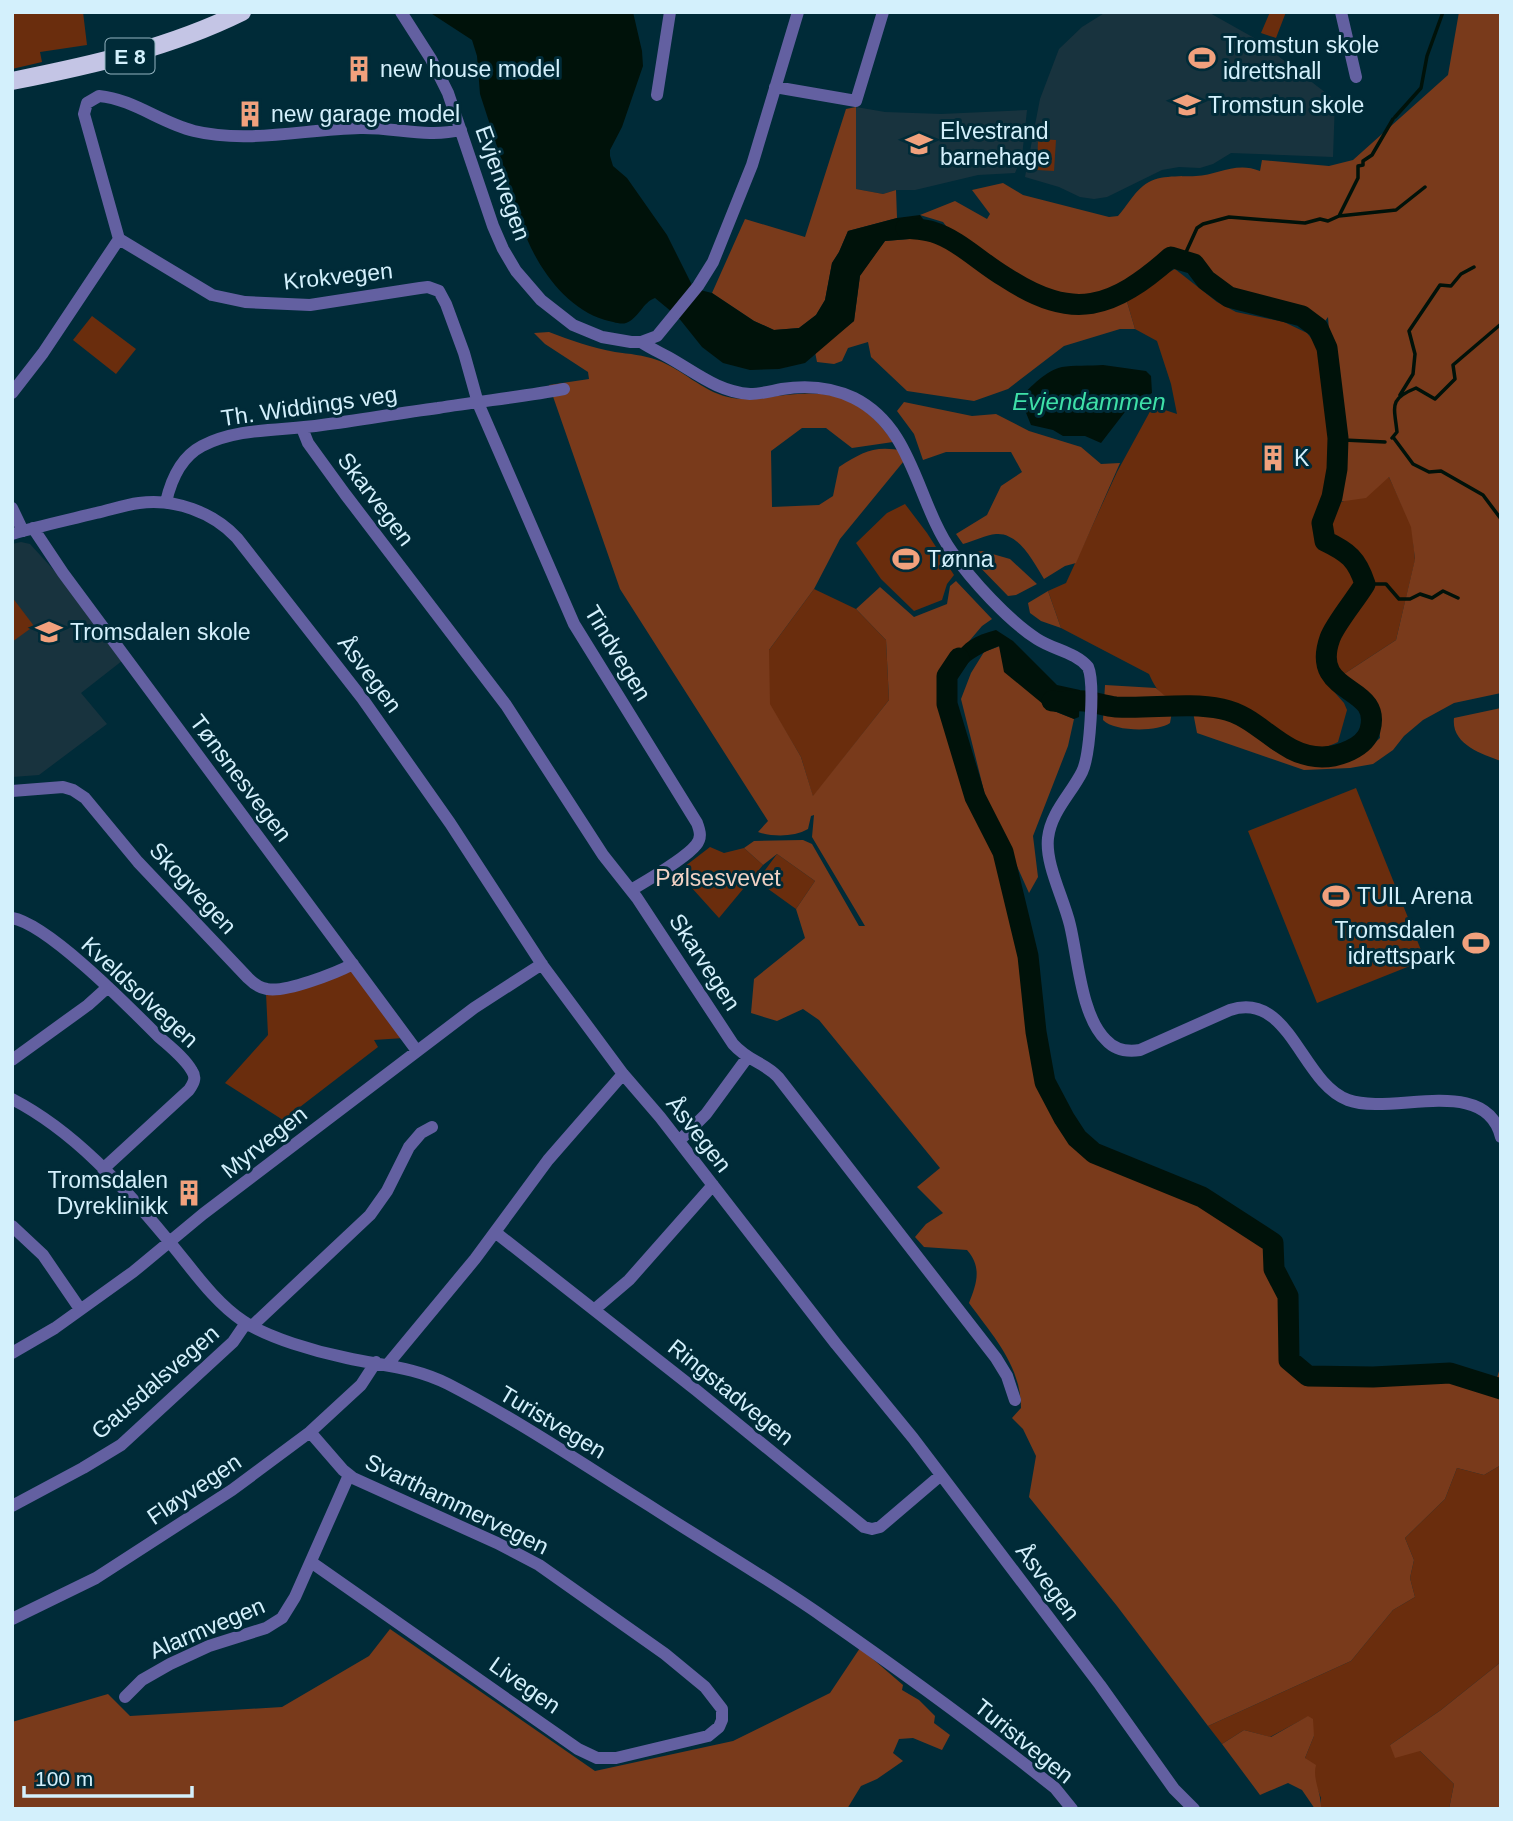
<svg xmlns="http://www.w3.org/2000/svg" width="1513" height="1821" viewBox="0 0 1513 1821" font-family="Helvetica,sans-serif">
  <rect width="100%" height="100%" fill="#002b38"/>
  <path fill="#18333e" d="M1106 12H1208L1256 39 1335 100 1333 157 1231 153 1213 164 1200 168 1179 167 1162 170 1107 197 1094 199 1080 197 1059 187 1025 177 1040 99 1059 49 1082 27Z
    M856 107 885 112 941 114 1027 110 1022 156 1015 173 978 175 915 190H896L883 194 856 189Z
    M21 542 30 544 101 622 127 657 81 693 107 724 39 775 12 777V544Z"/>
  <path fill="#6a2d0d" d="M12 12H83L87 45 40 52 42 62 12 69Z
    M1270 12H1286L1276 38 1261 33Z
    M1038 139 1056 140 1054 171 1037 170Z
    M1175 269 1217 302 1236 312 1284 322 1307 333 1315 343 1323 357 1333 443 1323 501 1342 502 1389 477 1412 527 1415 560 1396 640 1344 674 1322 678 1344 703 1347 710 1338 742C1295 764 1277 722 1244 707 1233 702 1214 697 1202 697 1189 697 1177 703 1165 696 1157 691 1153 683 1149 674L1061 628 1048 591 1066 583 1117 472 1153 406 1177 414 1171 384 1157 341 1135 329 1125 295Z
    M92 316 136 349 116 374 73 340Z
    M905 504 927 533 954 575 947 584 942 600 914 611 881 579 856 543 887 513Z
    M814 589 856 609 886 640 889 700 813 797 801 757 769 704V650Z
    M12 597 34 626 12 642Z
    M1356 788 1425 960 1317 1003 1248 831Z
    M710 847 724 853 744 848 763 865 719 918 682 877 684 867Z
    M777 854 815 881 796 909 757 881Z
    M353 971 404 1038 374 1040 378 1047 283 1120 225 1083 268 1035 266 993Z
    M1501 1465V1662L1441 1710 1390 1745 1420 1751 1454 1784 1449 1809H1321V1798L1305 1758 1314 1736 1307 1717 1270 1737 1244 1730 1222 1744 1208 1726 1351 1661 1393 1610 1415 1597 1410 1578 1414 1560 1405 1538 1445 1499 1457 1468 1484 1475Z"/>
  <path fill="#793a1b" d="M1459 12H1501V693L1454 703 1423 720 1404 736 1393 750 1373 764 1350 768 1304 770 1197 733 1193 712 1223 717 1241 725 1273 750 1302 764 1337 762 1366 751 1380 738 1378 707 1362 688 1344 674 1396 640 1415 559 1411 527 1389 477 1366 498 1338 502 1346 448 1337 397 1334 345 1329 330 1328 317 1320 328 1303 315 1230 296 1207 280 1194 263 1171 255 1135 284 1107 297 1077 304 1044 296 1007 277 960 244 943 222 920 215 955 201 987 219 990 214 972 190 1003 183 1023 195 1109 217 1118 216C1126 207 1133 194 1143 186 1157 174 1178 177 1196 176 1218 175 1236 161 1260 171L1262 160 1329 166 1353 160 1448 75Z
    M856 107V189L883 194 896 190 897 218 848 231 839 252 832 263 825 300 816 315 799 328 774 330 754 321 712 293 745 219 805 237 846 109Z
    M934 237 1029 295 1075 308 1125 295 1135 329H1120L1064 346 1008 389 974 401 907 391 871 357 868 342 848 348 842 361 834 364 817 362 815 352 854 321 860 275 885 241Z
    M549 332C570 340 592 348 615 352 630 354 643 355 657 360 682 369 702 391 728 397 744 401 761 398 777 396 831 389 860 395 893 442L852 448 826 428H802L771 451 772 507 819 505 833 496 839 467C863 452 874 445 904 451L908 456 840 539 814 589 769 650 770 704 801 757 813 796 889 700 886 640 856 609 880 587 914 617 947 604 950 586 956 581 992 619 982 626 942 673 937 700 968 801 994 852 1011 909 1023 957 1046 1083 1077 1139 1094 1154 1203 1198 1274 1245 1275 1271 1289 1297V1361L1309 1377 1374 1378 1451 1374 1494 1387 1501 1365V1465L1484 1475 1457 1468 1445 1499 1405 1538 1414 1560 1410 1578 1415 1597 1393 1610 1351 1661 1208 1726 1117 1606 1029 1497 1036 1456 1023 1429 1012 1418 1021 1408C1021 1366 993 1336 969 1303 977 1283 982 1267 967 1250L924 1247 915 1237 926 1224 943 1213 917 1187 940 1168 819 1020 803 1009 777 1021 751 1013 754 979 805 938 796 909 815 881 777 854 763 865 744 848 754 841 803 840 812 844 859 926H865L812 837 814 815 811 816 808 829C794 837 773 837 758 832L768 821 620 589 549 385 589 379 588 372 545 344 534 333Z
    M904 402 972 416 996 414 1029 431 1081 447 1101 464 1120 463 1076 563 1065 566 1044 579C1034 563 1019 532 996 534 986 535 974 541 963 544L956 534 987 515 1001 486 1022 472 1011 452H946L923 460 914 434 897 411Z
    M982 551 1010 559 1037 584 1016 595 1008 596 971 558V553Z
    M1048 591 1061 628 1041 621 1030 613 1028 603Z
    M1000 646 1049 709 1074 719 1068 746 1033 836 1038 877 1029 893 985 795 961 699 971 673 984 652Z
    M1105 685 1156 688 1164 695 1174 700 1170 723C1158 732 1114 732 1103 720Z
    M1501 708V761C1481 754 1451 744 1454 718Z
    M390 1629 595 1771 733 1741 830 1693 860 1648 903 1685 902 1690 919 1700 935 1716 934 1723 950 1735 942 1750 913 1738 899 1739 893 1753 903 1761 877 1779 861 1786 847 1809H12V1722L108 1694 130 1716 282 1707 369 1656Z
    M1501 1662V1809H1449L1454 1784 1420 1751 1395 1758 1390 1745 1441 1710Z
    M1308 1716 1313 1719 1314 1736 1305 1758 1316 1765C1312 1780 1322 1793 1321 1809H1315L1302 1790 1288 1783 1260 1795 1222 1744 1244 1730 1271 1737Z"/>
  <path fill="#00120a" d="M429 12H633L642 51 643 66 622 127 610 150V156L613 166 627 178 667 235 692 285 700 290 712 293 754 321 774 330 799 328 816 315 825 300 832 263 839 252 848 231 897 218 920 215 933 232 934 237 885 241 860 276 854 321 805 363 779 369 750 370 723 363 702 347 678 317 655 298C643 302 639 318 626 323 620 325 611 321 605 320 568 309 541 272 527 239L480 94 477 56 472 40Z
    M1103 365 1146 371 1151 376 1152 393 1128 408 1101 443 1085 436H1063L1053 430 1031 425 1020 398C1030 387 1047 370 1062 367 1072 365 1091 366 1103 365Z
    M996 630 1013 641 1057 685 1080 690 1079 717 1074 719 1049 709 1004 672 999 646C965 659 958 669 947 704 948 662 953 641 996 630Z"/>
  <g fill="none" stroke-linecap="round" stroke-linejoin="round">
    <path stroke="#00120a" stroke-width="3.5" d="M1395 117 1421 88 1427 56 1443 12
      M1339 216 1358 178V166L1363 165V161L1372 155 1393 119
      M1182 261 1197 228 1203 224 1229 217 1305 223 1320 219 1328 221 1339 216 1396 210 1425 187
      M1400 395 1413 374 1415 354 1409 331 1440 285 1451 286 1461 274 1474 267
      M1337 435 1344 440 1385 442
      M1393 437 1413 464 1429 472 1441 471 1483 495 1501 519
      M1392 438 1397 432C1394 405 1389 399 1416 388L1435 399 1455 379 1453 365 1501 324
      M1365 584H1386L1399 599H1410L1420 594 1432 598 1443 591 1458 598"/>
    <path stroke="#00120a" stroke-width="21" d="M906 228C914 229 924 229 933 232 959 240 981 263 1005 277 1074 322 1112 309 1171 257L1194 264 1206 280 1229 297 1302 316 1318 328 1327 348 1338 438 1337 469 1332 497 1322 523 1325 541C1348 552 1357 559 1365 584 1356 599 1335 624 1330 638 1309 697 1383 683 1370 730 1365 748 1338 757 1322 757 1279 756 1261 717 1222 709 1187 702 1152 709 1116 707 1105 706 1095 702 1084 701 1074 700 1063 703 1052 701
      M959 658 947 676V704L975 797 1003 852 1028 956 1036 1032 1045 1082 1064 1118 1077 1138 1094 1153 1202 1197 1273 1243 1274 1269 1288 1296 1289 1360 1308 1376 1373 1377 1450 1373 1501 1389"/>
    <path stroke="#6360a1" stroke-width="12" d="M401 12 431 59 448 93 493 226 503 249 516 271 541 300 573 325 602 337 631 342H641L657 336 698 286 713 262 752 165 798 12
      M1341 12 1356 77
      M775 87 856 101 883 12
      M657 95 670 12
      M461 130C427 138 394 127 360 128 305 129 248 144 194 131 161 123 133 99 99 96L87 103 84 114 119 239 212 295 245 302 310 305 420 288 428 287 439 291 446 304 464 353 478 403 574 624 697 823C700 831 702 838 696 845 685 859 648 880 631 890
      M641 342C650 348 659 352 668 357 695 372 718 392 750 394 761 394 771 391 782 389 807 385 831 387 854 398 914 428 916 501 952 552 971 580 1009 621 1037 639 1054 650 1075 652 1088 667 1095 683 1090 756 1082 772 1071 794 1051 812 1048 838 1045 864 1064 899 1070 925 1078 958 1081 1016 1106 1040 1115 1050 1127 1052 1140 1050L1230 1010C1290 990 1301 1083 1348 1100 1392 1116 1486 1074 1501 1137
      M12 393 43 353 119 239
      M302 428 308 443 345 494 506 705 603 855 637 898 733 1044C749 1062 764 1062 778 1077L996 1358 1007 1376 1015 1400
      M166 502C171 480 181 457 202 446 238 427 283 431 322 425 361 420 399 413 438 408 480 401 522 397 564 389
      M12 508 23 531
      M33 528 63 573 417 1051
      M12 534C40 526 68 520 96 513 110 510 124 505 139 503 174 498 213 512 237 538L362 698 450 823 543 966 623 1074 660 1117 836 1344 913 1438 1100 1685 1174 1789 1194 1809
      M12 791 63 787 73 790 85 798 138 862 248 978C253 983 260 988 267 989 285 993 336 973 353 964
      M12 918C48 924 130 1008 158 1036 169 1046 185 1058 192 1071 197 1078 193 1084 189 1090L103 1169
      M12 1060 88 1005 108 987
      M12 1099C74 1131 123 1186 167 1239 191 1267 212 1300 243 1321 268 1338 317 1352 347 1358 384 1366 414 1367 448 1384 518 1420 584 1465 650 1506 707 1543 766 1577 822 1616 891 1664 960 1714 1027 1766L1055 1788 1072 1809
      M679 1141 706 1114 747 1058
      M12 1226 43 1255 80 1309
      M495 1232 696 1390 864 1527 872 1529 880 1527 941 1475
      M595 1309 629 1280 713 1185
      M252 1326 370 1215 387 1191 409 1147 421 1133 432 1127
      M12 1353 55 1328 133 1272 203 1214 474 1008 542 964
      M388 1364 475 1259 548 1160 623 1074
      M310 1432 343 1470 353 1478 497 1543 539 1565 665 1654 705 1687 722 1709V1720L719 1727 708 1736 616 1758H597L578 1749 311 1562
      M12 1506 83 1468 121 1445 233 1342 246 1323
      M12 1619 96 1578 232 1490 310 1432 361 1385 376 1362
      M125 1697 142 1680 170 1664 209 1646 266 1628 282 1618 295 1597 349 1475"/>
    <path stroke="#c4c5e5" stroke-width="18" d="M12 81C92 65 169 48 242 12"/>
  </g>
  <defs>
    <g id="stadium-bare" transform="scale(2.1)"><path d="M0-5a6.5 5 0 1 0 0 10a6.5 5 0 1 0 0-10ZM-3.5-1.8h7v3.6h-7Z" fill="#f1a17d" stroke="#002b38" stroke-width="2.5" paint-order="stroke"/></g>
    <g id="building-bare" transform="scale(2.1)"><path d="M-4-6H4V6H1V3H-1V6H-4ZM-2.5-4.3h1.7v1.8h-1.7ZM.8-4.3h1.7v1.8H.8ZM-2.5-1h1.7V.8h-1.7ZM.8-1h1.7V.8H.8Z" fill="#f1a17d" stroke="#002b38" stroke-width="2.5" paint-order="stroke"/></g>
    <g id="school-bare" transform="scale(2.1)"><path d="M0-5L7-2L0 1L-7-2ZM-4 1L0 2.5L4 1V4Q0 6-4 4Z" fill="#f1a17d" stroke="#002b38" stroke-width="2.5" paint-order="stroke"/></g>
  </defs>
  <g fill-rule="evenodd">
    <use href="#stadium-bare" x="1202" y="58"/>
    <use href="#building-bare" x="359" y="69"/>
    <use href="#school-bare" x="1187" y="105"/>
    <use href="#building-bare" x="250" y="114"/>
    <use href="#school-bare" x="919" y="144"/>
    <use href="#building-bare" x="1273" y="458"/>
    <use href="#stadium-bare" x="906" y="559"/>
    <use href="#school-bare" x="49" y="632"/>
    <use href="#stadium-bare" x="1336" y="896"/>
    <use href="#stadium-bare" x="1476" y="943"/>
    <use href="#building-bare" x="189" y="1193"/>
  </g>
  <g text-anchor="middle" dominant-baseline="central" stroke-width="6" stroke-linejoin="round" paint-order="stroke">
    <rect fill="#002b38" stroke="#94b5c1" stroke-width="2" x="105.5" y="38.5" width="49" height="35" rx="5"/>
    <g font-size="21" font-weight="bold" fill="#d3f0fc">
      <text x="130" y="56">E 8</text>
    </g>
    <g font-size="23" fill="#d3f0fc" stroke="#002b38" text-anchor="start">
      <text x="1223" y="45">Tromstun skole<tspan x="1223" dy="26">idrettshall</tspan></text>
      <text x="380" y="69">new house model</text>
      <text x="1208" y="105">Tromstun skole</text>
      <text x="271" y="114">new garage model</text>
      <text x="940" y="131">Elvestrand<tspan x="940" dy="26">barnehage</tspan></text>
      <text x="1294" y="458">K</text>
      <text x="927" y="559">Tønna</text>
      <text x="70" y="632">Tromsdalen skole</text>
      <text x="1357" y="896">TUIL Arena</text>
      <text x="1455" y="930" text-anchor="end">Tromsdalen<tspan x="1455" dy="26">idrettspark</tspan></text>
      <text x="168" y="1180" text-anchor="end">Tromsdalen<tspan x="168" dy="26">Dyreklinikk</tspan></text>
    </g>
    <g font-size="23" fill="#d3f0fc" stroke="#002b38">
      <text transform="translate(503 183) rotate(70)">Evjenvegen</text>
      <text transform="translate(338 276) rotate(-6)">Krokvegen</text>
      <text transform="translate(309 406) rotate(-8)">Th. Widdings veg</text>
      <text transform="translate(376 499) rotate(53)">Skarvegen</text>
      <text transform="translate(618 653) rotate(59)">Tindvegen</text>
      <text transform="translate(370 674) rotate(53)">Åsvegen</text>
      <text transform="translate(241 778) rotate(53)">Tønsnesvegen</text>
      <text transform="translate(193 888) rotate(47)">Skogvegen</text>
      <text transform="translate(705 962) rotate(57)">Skarvegen</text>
      <text transform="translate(140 992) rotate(43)">Kveldsolvegen</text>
      <text transform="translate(699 1134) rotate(52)">Åsvegen</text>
      <text transform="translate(264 1142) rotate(-38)">Myrvegen</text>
      <text transform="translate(155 1382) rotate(-41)">Gausdalsvegen</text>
      <text transform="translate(731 1392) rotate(39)">Ringstadvegen</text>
      <text transform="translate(553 1422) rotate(31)">Turistvegen</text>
      <text transform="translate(194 1489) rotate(-34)">Fløyvegen</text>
      <text transform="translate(457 1504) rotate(26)">Svarthammervegen</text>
      <text transform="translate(1048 1582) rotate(53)">Åsvegen</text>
      <text transform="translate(207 1628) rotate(-23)">Alarmvegen</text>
      <text transform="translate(525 1685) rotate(35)">Livegen</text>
      <text transform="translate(1024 1741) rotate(39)">Turistvegen</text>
    </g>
    <g font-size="23" fill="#f1d2c5" stroke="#002b38">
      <text x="718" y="878">Pølsesvevet</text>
    </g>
    <g font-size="24" font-style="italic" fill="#3ee0a8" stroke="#002b38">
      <text x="1089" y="401">Evjendammen</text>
    </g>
  </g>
  <rect width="1513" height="1821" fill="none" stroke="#d3f0fc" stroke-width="28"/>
  <path d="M24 1786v10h168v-10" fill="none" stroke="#d3f0fc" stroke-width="3.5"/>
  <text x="35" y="1786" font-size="21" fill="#d3f0fc" stroke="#002b38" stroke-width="5" paint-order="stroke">100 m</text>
</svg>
